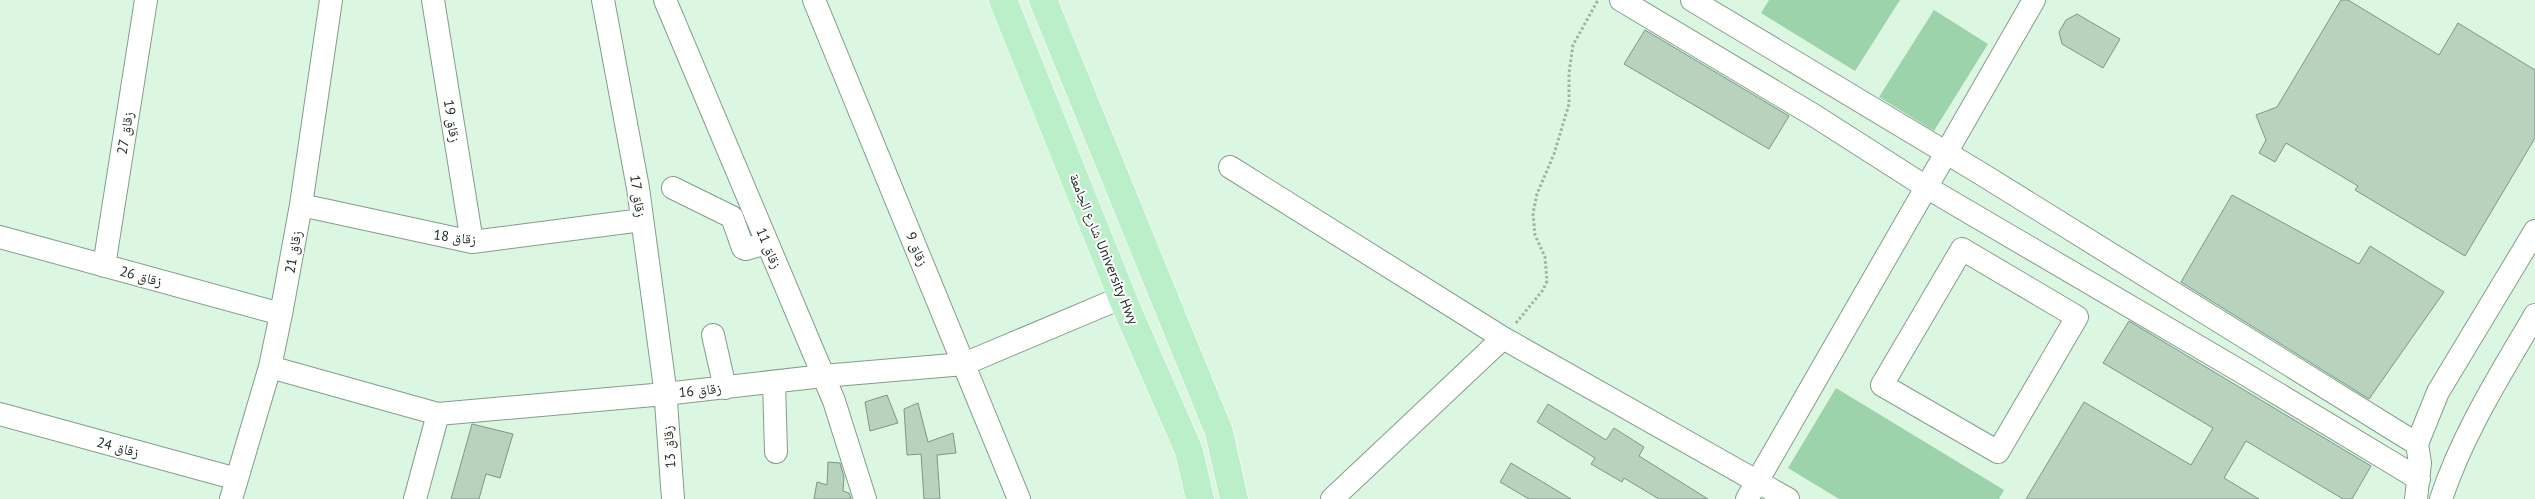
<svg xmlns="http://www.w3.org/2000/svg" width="2535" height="499" viewBox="0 0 2535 499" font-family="'PT Sans','Noto Naskh Arabic',sans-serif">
  <rect width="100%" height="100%" fill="#dbf7e2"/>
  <path fill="#9dd3ab" d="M1769 0H1900L1855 71 1761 13Z
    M1934 10 1988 44 1934 131 1879 97Z
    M1836 388 2004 490 1999 499H1839L1788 468Z"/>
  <path fill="#b7d2bd" stroke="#7e9784" d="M2341 0H2348L2439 55 2458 23 2535 70V138L2465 256 2355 190 2358 186 2286 143 2275 162 2259 153 2266 140 2256 115 2277 107Z
    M2077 14 2120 39 2103 68 2062 44 2059 32 2066 20Z
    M1645 30 1789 116 1769 149 1624 64Z
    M2232 195 2359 264 2370 246 2444 292 2369 399 2181 282Z
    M2129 321 2371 466 2352 499H2343L2246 441 2224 478 2259 499H2026L2084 402 2191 465 2213 428 2103 363Z
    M887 395 898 423 870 431 865 402Z
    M918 403 928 442 953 433 956 453 937 455 940 499H924L921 454 907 455 904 409Z
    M1548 404 1606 440 1614 428 1644 447 1639 456 1708 499H1659L1624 478 1622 482 1591 464 1595 458 1537 422Z
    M472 424 513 434 500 478 486 474 479 499H451Z
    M828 462 840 463 844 477 843 491 849 493 851 499H814L817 482 827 485Z
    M1511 463 1571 499H1529L1500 482Z"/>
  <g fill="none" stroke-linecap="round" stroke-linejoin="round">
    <g stroke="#839d89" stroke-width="24">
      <path id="minor" d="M433 0 472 242
        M603 0 638 188 665 388 673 499
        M665 0 834 401 865 499
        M814 0 1019 499
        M1621 0 1815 116 1926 187 2240 371 2419 479
        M1692 0 1980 173 2417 444
        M1230 167 1503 338 1788 499
        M673 188 732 217 743 248 746 249 767 243
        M301 205 472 242 642 220
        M0 237 281 314
        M1962 249 2077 317 1998 452 1882 385Z
        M104 266 146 0
        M713 335 725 388
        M270 367 438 414 665 394 823 376 964 364 1123 297
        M774 382 776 452
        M0 414 237 479
        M231 499 270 367 281 314 301 205 331 0
        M415 499 438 414
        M1332 499 1503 338
        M1747 499 2034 0
        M2416 499 2420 463 2417 444 2438 392 2535 231
        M2441 499C2463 433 2500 375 2535 315"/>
    </g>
    <g stroke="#fff" stroke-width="29">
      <path id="major" d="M1003 0 1127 309 1189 451 1200 499
        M1043 0 1219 432 1234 499"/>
    </g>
    <path stroke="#9cb3a2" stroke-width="3" stroke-dasharray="2.5 2.5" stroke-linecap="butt" d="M1516 323 1543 290 1547 281 1545 257 1535 235 1533 213 1537 194 1554 154 1569 104V73L1573 45 1598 0"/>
    <use href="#minor" stroke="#fff" stroke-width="22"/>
    <use href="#major" stroke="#baefca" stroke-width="28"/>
  </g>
  <g text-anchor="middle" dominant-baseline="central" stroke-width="4" stroke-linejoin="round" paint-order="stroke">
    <g font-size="14" fill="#212c24" stroke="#fff">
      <text transform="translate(452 121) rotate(81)">زقاق 19</text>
      <text transform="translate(125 133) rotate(-81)">زقاق 27</text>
      <text transform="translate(638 196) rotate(82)">زقاق 17</text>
      <text transform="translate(455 237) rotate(7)">زقاق 18</text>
      <text transform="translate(769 248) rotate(67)">زقاق 11</text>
      <text transform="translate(917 249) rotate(68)">زقاق 9</text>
      <text transform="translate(1104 249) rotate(68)">شارع الجامعة University Hwy</text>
      <text transform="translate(293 252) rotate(-80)">زقاق 21</text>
      <text transform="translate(141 276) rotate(15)">زقاق 26</text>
      <text transform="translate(700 390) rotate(-6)">زقاق 16</text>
      <text transform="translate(118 447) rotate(15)">زقاق 24</text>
      <text transform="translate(669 447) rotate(-94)">زقاق 13</text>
    </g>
  </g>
</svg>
